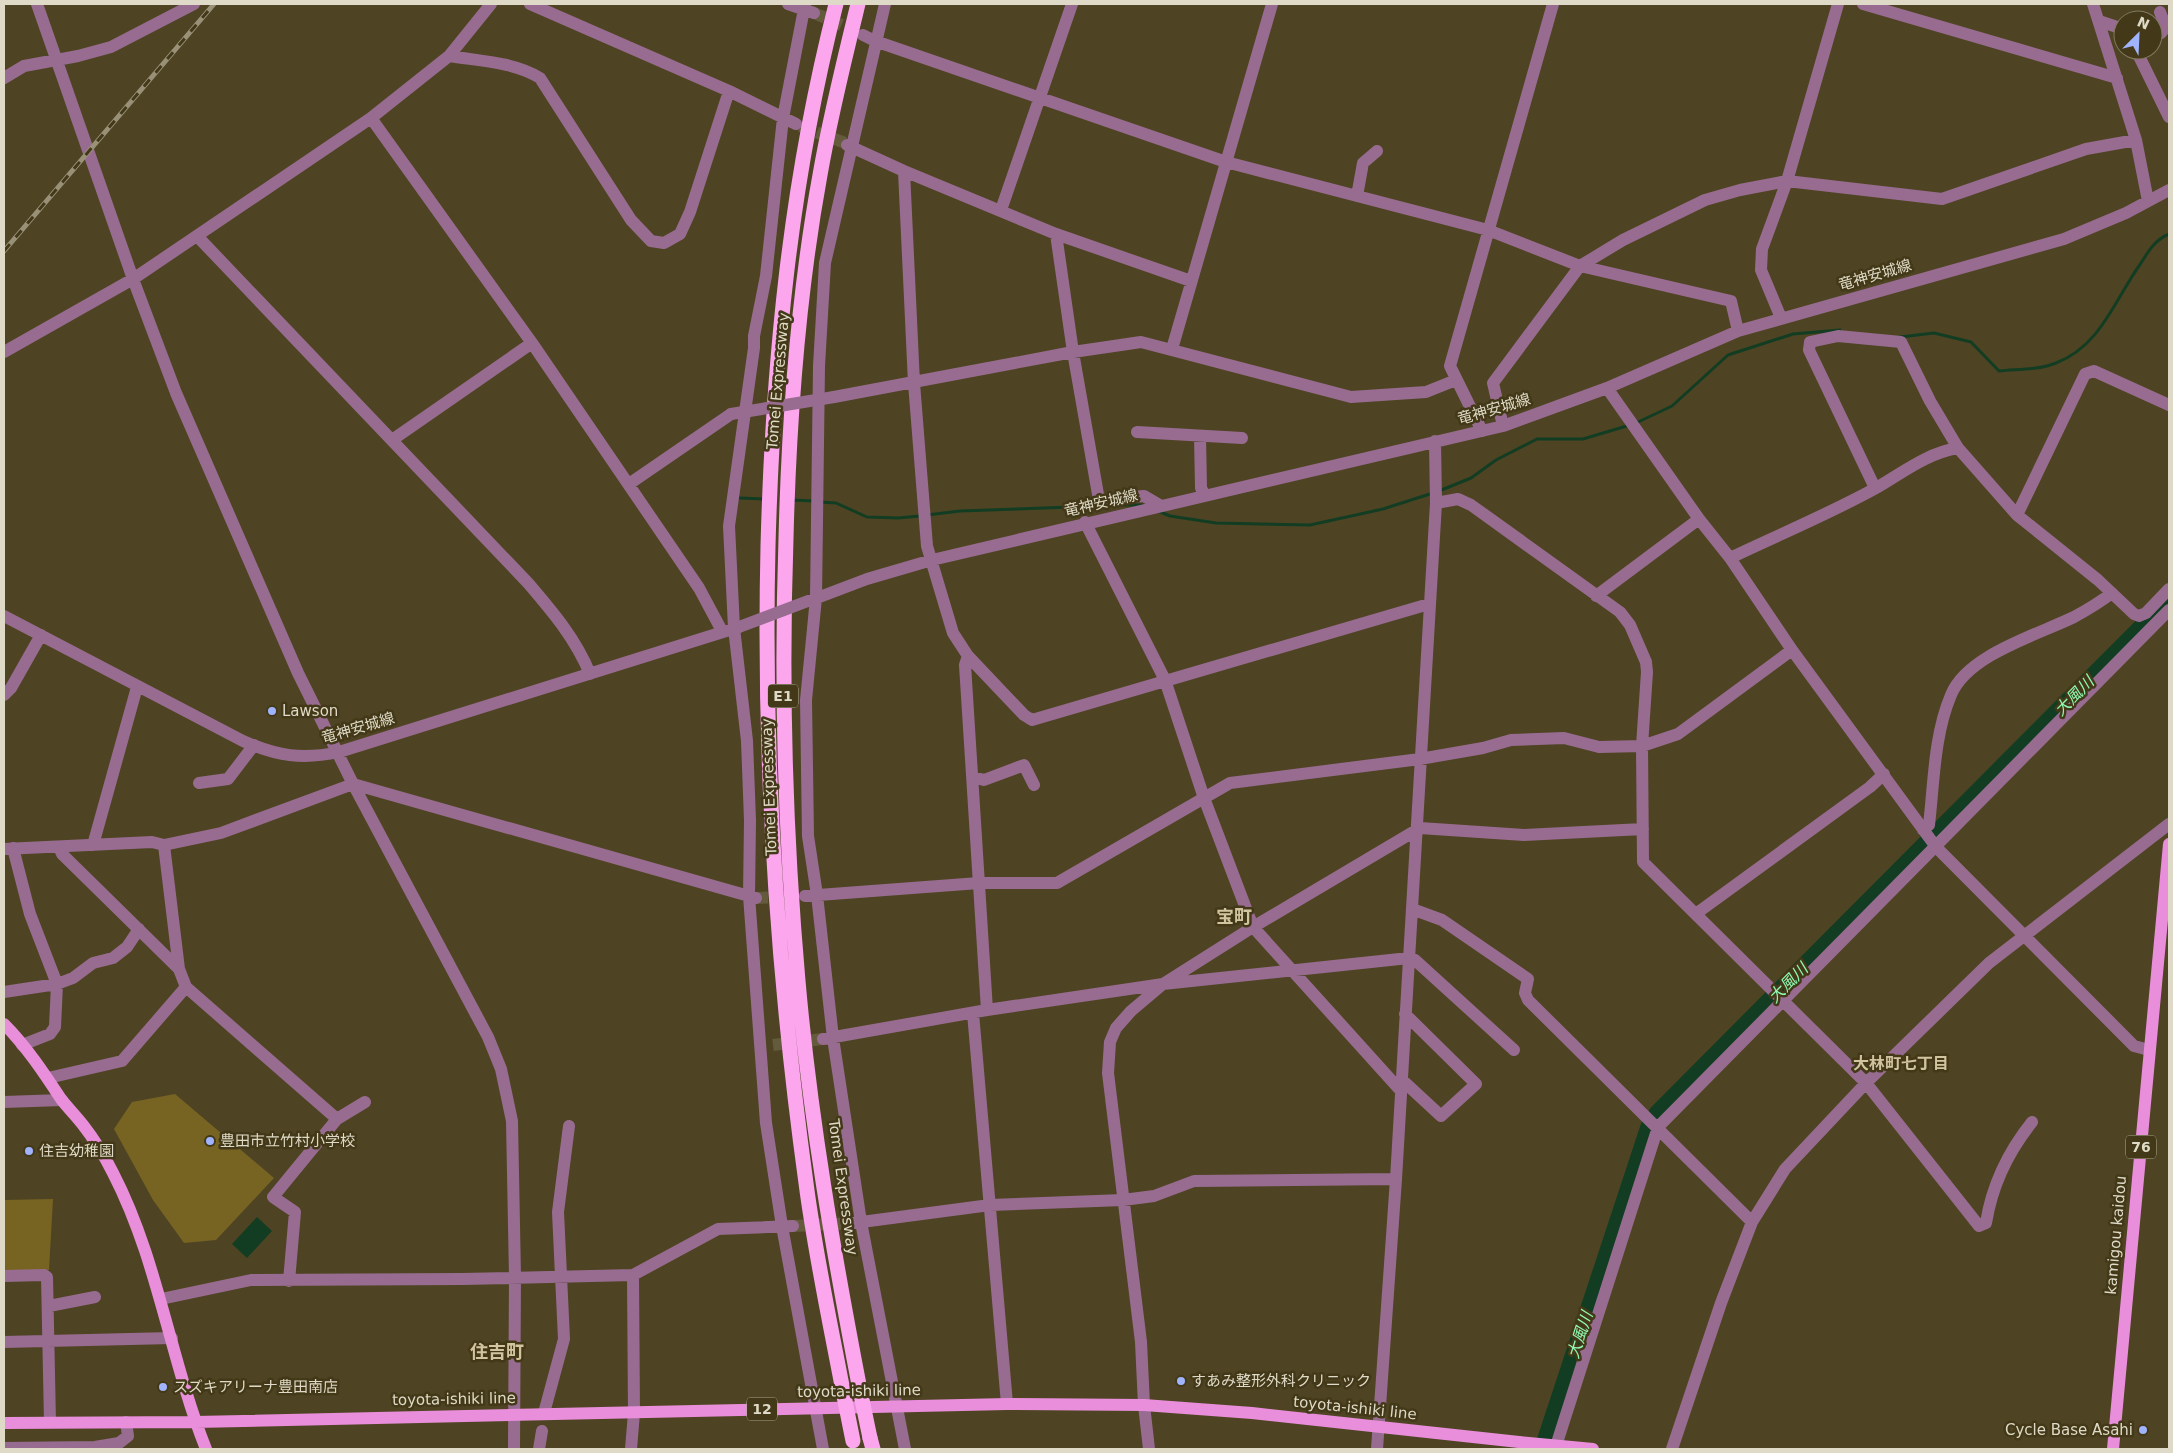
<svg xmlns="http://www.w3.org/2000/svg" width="2173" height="1453" viewBox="0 0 2173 1453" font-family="'DejaVu Sans','Noto Sans JP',sans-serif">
  <rect width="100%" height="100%" fill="#4e4423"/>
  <path fill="#776422" d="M175 1094 274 1178 216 1240 184 1243 153 1200 114 1129 132 1102Z
    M53 1199 49 1270 4 1271V1200Z"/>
  <path fill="#133d22" d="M257 1217 272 1231 247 1258 232 1244Z"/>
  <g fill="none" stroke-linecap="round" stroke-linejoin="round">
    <path stroke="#133d22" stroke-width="3" d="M1900 337 1934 333 1971 342 1999 371C2018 369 2039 370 2056 363 2101 346 2115 299 2141 263 2149 250 2155 240 2169 234
      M1636 423 1672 406 1728 355 1793 334 1840 330
      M1439 491 1471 478 1496 460 1537 439H1583L1630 425
      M740 498 766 499
      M792 500 814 501
      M820 502 836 503 867 517 898 518 920 516
      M1106 505H1142
      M1158 511 1170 516 1216 523 1310 525 1383 509 1433 493
      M927 515 960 511 1100 506"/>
    <path stroke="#133d22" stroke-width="18" d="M1543 1449 1649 1128 1658 1113 2169 600"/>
    <path stroke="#645a3c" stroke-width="12" stroke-dasharray="12 6" stroke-linecap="butt" d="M814 13 860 33
      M800 126 845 143
      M756 898 785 897
      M773 1045 823 1039
      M793 1226 854 1223"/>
    <path stroke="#986c90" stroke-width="12" d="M37 4 133 279 176 393 298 673 353 784 488 1037 501 1069 512 1121 515 1277 514 1449
      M530 4 729 91 796 124
      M788 4 814 13
      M805 4 783 118 766 276 754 336V348L729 526 734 628 747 741 750 820 749 896 766 1123 782 1226 823 1449
      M885 4 825 263 819 366 816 598 806 700 808 836 817 895 833 1038 861 1222 905 1449
      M1863 4 2117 78
      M2093 4 2136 140 2148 201
      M2099 21 2123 29
      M2153 34 2161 33 2166 27 2160 12
      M863 35 875 41 1226 162 1488 230 1580 266 1731 301 1738 331
      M2136 50 2169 117
      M449 56C480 61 514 62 540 78L631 220 651 241 664 243 680 234 690 212 729 91
      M4 78 24 66 78 56 111 47 194 4
      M371 118 532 343 699 588 722 631
      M847 145 904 171 1056 234 1191 281
      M904 171 914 383 927 546 953 633 968 656 1024 715 1032 720 1429 604
      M1357 196 1363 163 1377 151
      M1001 210 1072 4
      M1056 234 1073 352 1099 500 1144 496 1161 506
      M197 236 528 583C552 611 576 639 590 674
      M1781 318 1761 270 1762 249 1787 181 1838 4
      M1172 349 1272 4
      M4 352 133 279 371 118 449 56 491 4
      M1607 388 1699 519 1730 558 1792 650 1936 847 2134 1046 2149 1050
      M834 397 1073 352 1141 342 1351 397 1426 392 1456 380
      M1503 426 1493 383 1580 266 1623 240 1705 200 1740 190 1787 181 1942 199 2086 149 2136 140
      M1482 431 1450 366 1553 4
      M1137 432 1242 438
      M1200 436 1201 488 1205 496
      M392 440 532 343
      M629 484 731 414
      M1875 488 1809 350 1810 342 1838 336 1901 342 1930 401 1958 448 2017 515 2098 580 2134 614 2139 616 2146 613 2169 589
      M1436 503 1458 499 1471 505 1620 612 1630 625 1646 662 1647 672 1642 746 1643 862 1866 1083 1979 1226 1986 1223C1992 1185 2008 1152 2032 1122
      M2017 515 2085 374 2094 371 2169 405
      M1085 522 1165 680 1204 798 1253 927 1401 1091
      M1730 558C1778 535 1829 514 1876 488 1902 473 1927 453 1958 448
      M1596 596 1699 519
      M809 601 867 579 932 560 1503 426 1607 388 1738 331 2064 239 2126 213 2169 190
      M4 616 243 741C277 756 302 760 339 752L739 627
      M968 656 965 665 987 1010
      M4 695 11 688 41 635
      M973 777 984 780 1024 765 1034 785
      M199 783 228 779 254 745
      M1923 830 1929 825C1934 782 1934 735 1951 695 1967 655 2037 635 2074 617 2087 610 2100 602 2112 593
      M93 845 137 687
      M164 845 179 969 186 987 337 1119
      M59 847 62 854 179 969
      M13 848 30 914 57 984 55 1027 50 1034 22 1045
      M4 849 152 842 164 845 221 833 353 784 756 898
      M805 896 979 883H1057L1230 783 1420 759 1483 748 1511 740 1564 738 1599 747 1642 746 1678 734 1792 650
      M1412 909 1442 920 1528 979 1525 993 1528 1000 1752 1222
      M1697 913 1870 787 1884 774
      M4 992 57 984 73 978 93 963 113 958 127 947 139 929
      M973 1013 1007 1404
      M823 1039 987 1010 1163 984 1409 958 1415 960 1514 1050
      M48 1078 122 1061 186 987
      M1401 1079 1441 1116 1476 1084 1405 1014
      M4 1102 62 1100
      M854 1223 990 1205 1123 1200 1154 1196 1194 1181 1396 1179
      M4 1276 44 1275 47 1277 50 1422
      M289 1281 295 1212 273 1197 337 1119 365 1102
      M161 1299 251 1280 462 1279 633 1275 718 1229 793 1226
      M49 1306 95 1297
      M4 1342 172 1338
      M544 1413 564 1339 558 1212 569 1126
      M4 1448 95 1447 119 1443 128 1436 126 1422
      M539 1449 542 1431
      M631 1449 634 1413 633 1275
      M1149 1449 1144 1405 1141 1342 1108 1073 1110 1042 1116 1028 1131 1011 1163 984 1253 927 1420 828 1524 835 1643 829
      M1377 1449 1396 1179 1436 503 1435 441
      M1555 1449 1658 1127 2169 610
      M1672 1449 1721 1303 1752 1222 1785 1169 1866 1083 1989 963 2169 824"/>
    <path stroke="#e98eda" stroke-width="12" d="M4 1024C26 1046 44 1073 61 1099 68 1108 76 1116 83 1125 94 1139 105 1157 113 1173 158 1260 170 1359 206 1449
      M4 1423 195 1422 1007 1404 1144 1405 1252 1413 1519 1442
      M2113 1449 2169 844"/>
    <path stroke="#fca6ee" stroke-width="15" d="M836 4C790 184 773 360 768 546 763 759 777 972 806 1183 815 1253 830 1322 843 1391
      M858 4C844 61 830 117 820 175 798 295 789 417 786 538 781 686 785 834 798 981 810 1118 834 1255 860 1390
      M870 1438 873 1449"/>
    <g stroke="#999177" stroke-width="5">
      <path id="rail" d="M4 251 214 4"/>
    </g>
    <use href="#rail" stroke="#433918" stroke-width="3" stroke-dasharray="9" stroke-linecap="butt"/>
    <path stroke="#986c90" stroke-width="12" d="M731 414 834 397
      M739 627 808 601"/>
    <path stroke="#e98eda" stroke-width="12" d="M1519 1442 1593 1449"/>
    <path stroke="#fca6ee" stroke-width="15" d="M860 1390 870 1438
      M843 1391 853 1441"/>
  </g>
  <g fill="#a0b3fd" stroke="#433918" stroke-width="2">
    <circle cx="272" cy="711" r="5"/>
    <circle cx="210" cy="1141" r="5"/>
    <circle cx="29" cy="1151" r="5"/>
    <circle cx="1181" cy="1381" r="5"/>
    <circle cx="163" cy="1387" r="5"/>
    <circle cx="2143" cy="1430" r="5"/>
  </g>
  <g text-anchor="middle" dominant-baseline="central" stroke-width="5" stroke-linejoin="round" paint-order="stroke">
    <g fill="#433918" stroke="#b0aa92" stroke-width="1">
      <rect x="768" y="684.5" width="30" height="23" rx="4"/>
      <rect x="2126" y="1135.5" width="30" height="23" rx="4"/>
      <rect x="747" y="1397.5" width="30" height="23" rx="4"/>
    </g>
    <g font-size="14" font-weight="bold" fill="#dfdac7">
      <text x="783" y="696">E1</text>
      <text x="2141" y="1147">76</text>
      <text x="762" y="1409">12</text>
    </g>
    <g font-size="15" fill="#dfdac7" stroke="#433918">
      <text transform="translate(1875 275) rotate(-16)">竜神安城線</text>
      <text transform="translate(778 381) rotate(-85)">Tomei Expressway</text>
      <text transform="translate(1494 409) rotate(-16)">竜神安城線</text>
      <text transform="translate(1101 503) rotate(-13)">竜神安城線</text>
      <text transform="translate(358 728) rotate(-16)">竜神安城線</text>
      <text transform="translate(769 787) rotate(-92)">Tomei Expressway</text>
      <text transform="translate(843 1187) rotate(82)">Tomei Expressway</text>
      <text transform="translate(2116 1235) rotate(-85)">kamigou kaidou</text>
      <text transform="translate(859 1391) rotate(-1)">toyota-ishiki line</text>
      <text transform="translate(454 1399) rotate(-1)">toyota-ishiki line</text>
      <text transform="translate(1355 1408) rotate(6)">toyota-ishiki line</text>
    </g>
    <g font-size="15" fill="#dfdac7" stroke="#433918" text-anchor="start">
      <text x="282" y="711">Lawson</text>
      <text x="220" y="1141">豊田市立竹村小学校</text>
      <text x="39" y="1151">住吉幼稚園</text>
      <text x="1191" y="1381">すあみ整形外科クリニック</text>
      <text x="173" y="1387">スズキアリーナ豊田南店</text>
      <text x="2133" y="1430" text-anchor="end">Cycle Base Asahi</text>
    </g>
    <g font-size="16" font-style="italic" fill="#90f9b2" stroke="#433918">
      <text transform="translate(2074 696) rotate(-45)">大風川</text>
      <text transform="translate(1788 983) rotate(-45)">大風川</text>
      <text transform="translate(1580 1335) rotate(-72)">大風川</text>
    </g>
    <g font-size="16" font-weight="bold" fill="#d1c5a0" stroke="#433918">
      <text x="1901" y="1063">大林町七丁目</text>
    </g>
    <g font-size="18" font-weight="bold" fill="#d1c5a0" stroke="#433918">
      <text x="1234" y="916">宝町</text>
      <text x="497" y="1351">住吉町</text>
    </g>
  </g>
  <rect width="2173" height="1453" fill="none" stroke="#dfdac7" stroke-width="10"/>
  <g transform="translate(2138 35) rotate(24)"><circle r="24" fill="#433918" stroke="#81795e"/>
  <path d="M0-4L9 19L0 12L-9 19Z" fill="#a0b3fd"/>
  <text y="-8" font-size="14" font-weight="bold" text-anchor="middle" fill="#dfdac7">N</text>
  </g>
</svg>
